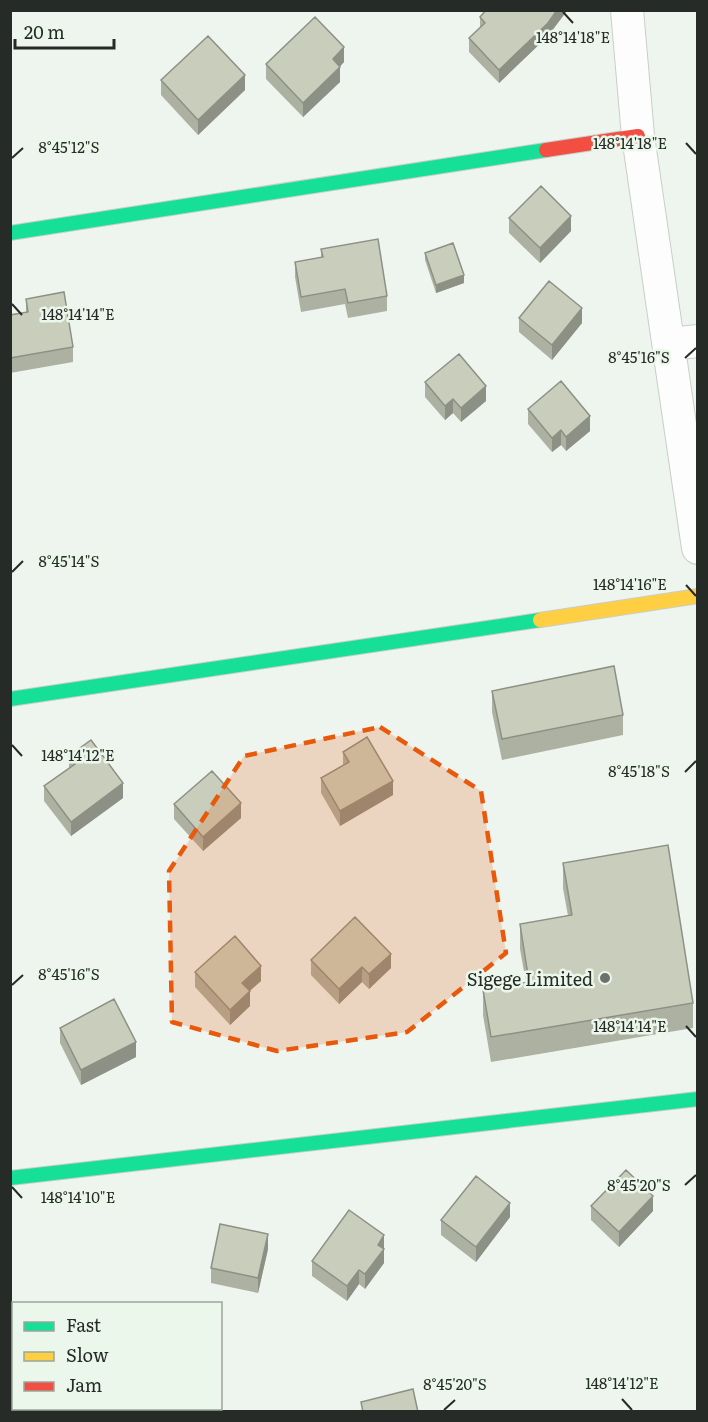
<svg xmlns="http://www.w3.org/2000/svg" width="708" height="1422" viewBox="0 0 708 1422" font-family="Literata,serif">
  <rect width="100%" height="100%" fill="#eef4ee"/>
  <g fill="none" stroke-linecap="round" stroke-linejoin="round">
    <g stroke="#c9cec9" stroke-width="34">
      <path id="street" d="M627 10 638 136 698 548
        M669 344 698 341"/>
    </g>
    <g stroke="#c9cec9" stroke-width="16">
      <path id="fast" d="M10 233 546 150
        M10 699 540 620
        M10 1178 698 1099"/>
    </g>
    <g stroke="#c9cec9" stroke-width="16">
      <path id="slow" d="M540 620 698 596"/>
    </g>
    <g stroke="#c9cec9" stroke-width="16">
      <path id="jam" d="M546 150 638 136"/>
    </g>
    <use href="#street" stroke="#fcfdfc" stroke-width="32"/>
    <use href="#fast" stroke="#16e098" stroke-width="14"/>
    <use href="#slow" stroke="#ffcf43" stroke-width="14"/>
    <use href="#jam" stroke="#f24e42" stroke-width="14"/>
  </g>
  <path fill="#adb1a2" d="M566 10V12L548 36 499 83 469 52V38L480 28V17Z
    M344 62 340 66V82L303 117 266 79V64Z
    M161 80 245 90 198 135 161 95Z
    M509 218 571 231 540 263 509 233Z
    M321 249 387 296V311L348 318 345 304 301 312 295 277V262L321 257Z
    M425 253 464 283 436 293 425 260Z
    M26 299 73 347V362L10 373V315L26 312Z
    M519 318 582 323 552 360 519 332Z
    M425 382 486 401 461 422 453 413 445 420 425 397Z
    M528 409 590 431 566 451 561 445 552 452 528 424Z
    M492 691 623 715V735L502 760 492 712Z
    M343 752 393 795 340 826 321 793V778L343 765Z
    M69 756 123 798 71 836 44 801V786L69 768Z
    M174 804 241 818 203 851 174 819Z
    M563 863 693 1003V1028L491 1062 483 1015V990L526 983 520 949V924L568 916 563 888Z
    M311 960 391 968 369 989 362 982 339 1004 311 975Z
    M195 972 261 981 250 991V1006L230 1025 195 987Z
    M60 1028 136 1057 81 1085 60 1043Z
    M591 1206 653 1211 619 1247 591 1220Z
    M510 1217 476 1262 441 1235V1220Z
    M268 1249 258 1293 211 1283V1268Z
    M384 1250V1263L365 1289 359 1284 347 1301 312 1276V1261Z"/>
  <path fill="#8d9084" d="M557 10H566V12L548 36 499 83V70Z
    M344 47V62L333 74V59Z
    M340 67V82L303 117V103Z
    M245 75V90L198 135V120Z
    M571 216V231L540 263V248Z
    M464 275V283L436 293V285Z
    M582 308V323L552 360V345Z
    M486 386V401L461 422V408Z
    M453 399V413L445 420V406Z
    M590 416V431L566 451V437Z
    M561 430V445L552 452V438Z
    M393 781V795L340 826V811Z
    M123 783V798L71 836V822Z
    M241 803V818L203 851V837Z
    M391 954V968L369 989V974Z
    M261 966V981L242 997V983Z
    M362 967V982L339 1004V989Z
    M250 991V1006L230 1025V1010Z
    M136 1042V1057L81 1085V1070Z
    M653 1196V1211L619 1247V1232Z
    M510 1203V1217L476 1262V1247Z
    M268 1234V1249L258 1293V1278Z
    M384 1235V1263L365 1289V1274L378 1245Z
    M359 1270V1284L347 1301V1286Z"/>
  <path fill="#c9cebc" stroke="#8d9084" stroke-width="1.5" d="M486 10H557L548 23 499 70 469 38 485 23 480 17Z
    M315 17 344 47 333 59 340 67 303 103 266 64Z
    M208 36 245 75 198 120 161 80Z
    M541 186 571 216 540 248 509 218Z
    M378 239 387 296 348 303 345 289 301 297 295 262 323 257 321 249Z
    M453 243 464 275 436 285 425 253Z
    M549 281 582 308 552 345 519 318Z
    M64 292 73 347 10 358V315L28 312 26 299Z
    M459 354 486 386 461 408 453 399 445 406 425 382Z
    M561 381 590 416 566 437 561 430 552 438 528 409Z
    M614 666 623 715 502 739 492 691Z
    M367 737 393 781 340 811 321 778 349 762 343 752Z
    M91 740 123 783 71 822 44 786 75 764 69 756Z
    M212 771 241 803 203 837 174 804Z
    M668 845 693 1003 491 1037 483 990 529 982 520 924 572 915 563 863Z
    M355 917 391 954 369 974 362 967 339 989 311 960Z
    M235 936 261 966 242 983 250 991 230 1010 195 972Z
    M114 999 136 1042 81 1070 60 1028Z
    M626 1170 653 1196 619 1232 591 1206Z
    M476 1176 510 1203 476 1247 441 1220Z
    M349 1210 384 1235 378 1245 384 1249 365 1274 359 1270 347 1286 312 1261Z
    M220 1224 268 1234 258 1278 211 1268Z
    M413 1389 418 1412H363L361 1402Z"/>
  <path fill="#e8590c" fill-opacity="0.2" stroke="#e8590c" stroke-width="4.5" stroke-dasharray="12 8" stroke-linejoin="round" d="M380 727 481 791 506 953 407 1032 277 1051 172 1022 169 871 244 756Z"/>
  <path fill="none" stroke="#272b27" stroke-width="2" d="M563 12 573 23M686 143 696 154M12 158 23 148M12 304 22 315M685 358 696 348M12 572 23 561M686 585 696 596M12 745 22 756M685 772 696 761M12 985 23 975M686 1026 696 1037M685 1185 696 1175M12 1187 22 1198M622 1399 632 1410M444 1410 455 1400"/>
  <circle fill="#6d716d" stroke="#ebf7eb" stroke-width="2" cx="605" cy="978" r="6"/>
  <g text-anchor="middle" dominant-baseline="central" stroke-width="5" stroke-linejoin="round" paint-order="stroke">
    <g font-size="18" fill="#272b27" stroke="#ebf7eb" text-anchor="end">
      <text x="593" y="978">Sigege Limited</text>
    </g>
  </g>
  <g font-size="15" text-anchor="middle" fill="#272b27" stroke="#ebf7eb" stroke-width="5" stroke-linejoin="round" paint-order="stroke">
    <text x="573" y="43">148°14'18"E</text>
    <text x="630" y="149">148°14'18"E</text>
    <text x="69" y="153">8°45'12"S</text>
    <text x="78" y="320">148°14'14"E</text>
    <text x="639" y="363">8°45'16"S</text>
    <text x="69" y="567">8°45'14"S</text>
    <text x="630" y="590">148°14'16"E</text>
    <text x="78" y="761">148°14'12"E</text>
    <text x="639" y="777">8°45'18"S</text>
    <text x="69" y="980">8°45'16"S</text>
    <text x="630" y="1032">148°14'14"E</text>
    <text x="639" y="1191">8°45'20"S</text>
    <text x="78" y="1203">148°14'10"E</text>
    <text x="622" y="1389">148°14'12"E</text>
    <text x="455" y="1390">8°45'20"S</text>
  </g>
  <rect width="708" height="1422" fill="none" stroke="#272b27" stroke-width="24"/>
  <rect x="12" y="1302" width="210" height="108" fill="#ebf7eb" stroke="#9da59d" stroke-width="1.5"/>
  <rect x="24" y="1322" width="30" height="9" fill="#16e098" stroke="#9da59d" stroke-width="1.5"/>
  <text x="66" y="1332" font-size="18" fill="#272b27">Fast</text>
  <rect x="24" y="1352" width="30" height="9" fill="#ffcf43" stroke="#9da59d" stroke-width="1.5"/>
  <text x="66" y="1362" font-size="18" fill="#272b27">Slow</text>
  <rect x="24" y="1382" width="30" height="9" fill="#f24e42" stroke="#9da59d" stroke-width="1.5"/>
  <text x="66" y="1392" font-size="18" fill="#272b27">Jam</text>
  <path d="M15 39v9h99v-9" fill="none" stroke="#272b27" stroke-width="3"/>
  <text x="24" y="39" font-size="18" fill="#272b27" stroke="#ebf7eb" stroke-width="4.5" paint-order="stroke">20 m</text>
</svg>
